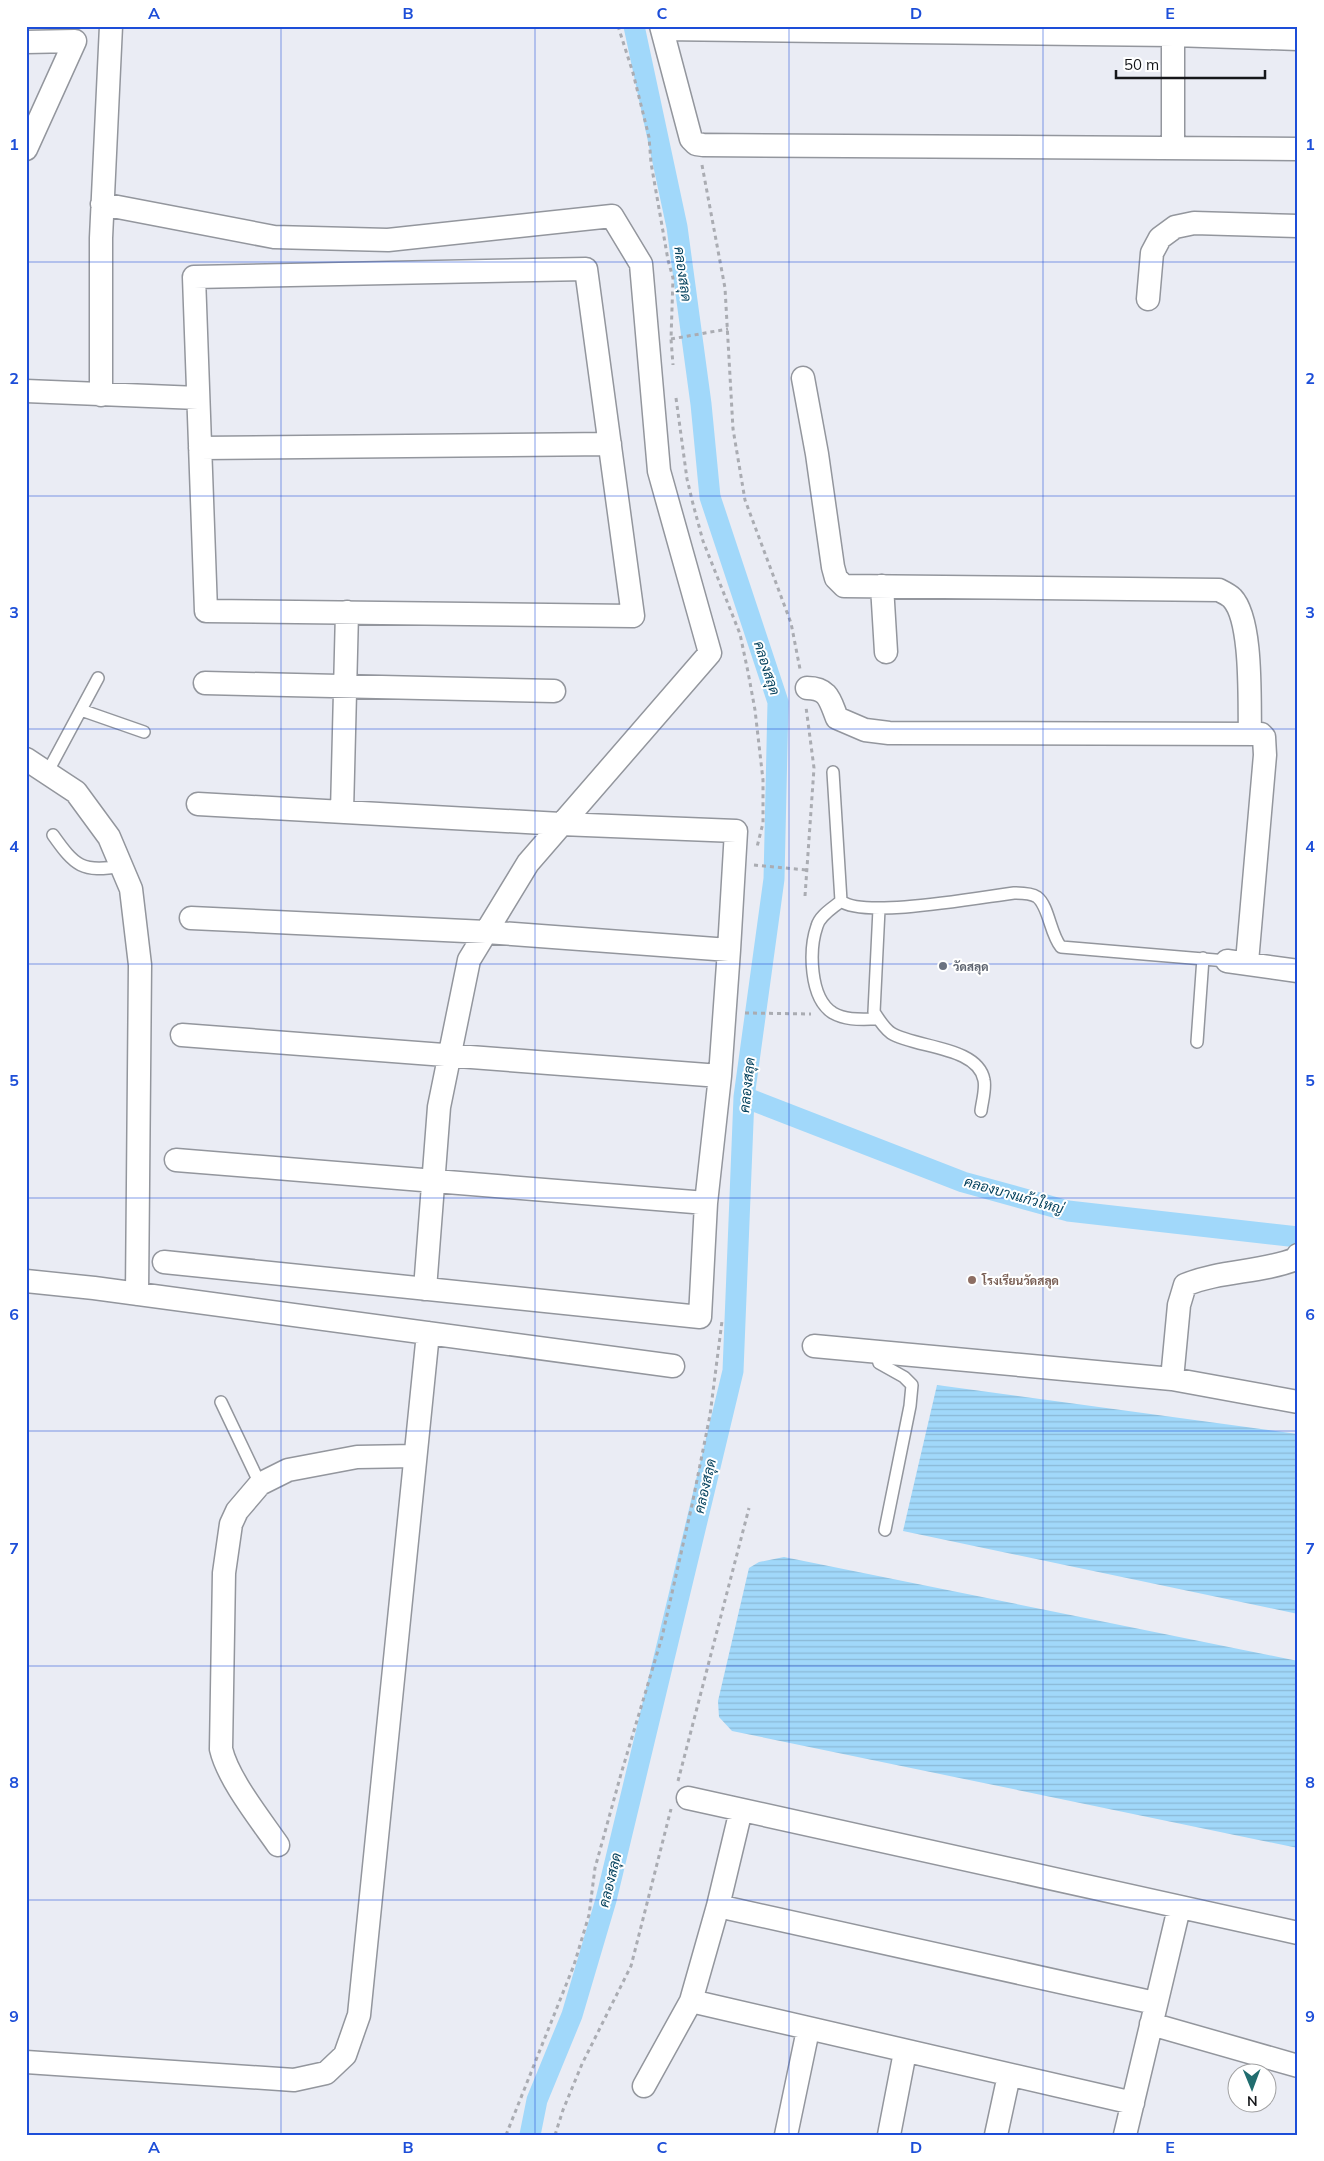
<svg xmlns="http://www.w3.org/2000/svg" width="1324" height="2161" viewBox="0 0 1324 2161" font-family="Mulish,Sarabun,sans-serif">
  <defs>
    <pattern id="water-rules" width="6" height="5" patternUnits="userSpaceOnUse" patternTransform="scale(1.25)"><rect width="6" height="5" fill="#a1d8fa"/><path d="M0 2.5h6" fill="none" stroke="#8ab9d6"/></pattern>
  </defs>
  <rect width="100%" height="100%" fill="#eaecf4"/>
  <path fill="url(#water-rules)" d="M937 1385 1298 1434V1614L903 1531Z
    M784 1557 1298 1661V1848L732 1731 719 1717 718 1701 749 1568 759 1562Z"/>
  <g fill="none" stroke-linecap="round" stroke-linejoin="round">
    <path stroke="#a1d8fa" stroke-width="21" d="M744 1097 963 1182 1068 1211 1298 1237
      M530 2135 537 2100 572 2015 606 1900 733 1371 744 1097 774 879 778 702 710 497 701 404 677 227 634 26"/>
    <g stroke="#93969d" stroke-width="14">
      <path id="lane" d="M81 710 144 732
        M833 772 841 901C864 919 981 897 1014 893 1021 893 1031 893 1037 897 1049 906 1050 934 1061 947L1227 961
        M47 773 98 678
        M53 835C75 866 82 873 121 866
        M841 901C833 908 820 915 817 926 809 949 809 998 833 1013 847 1021 863 1019 878 1019
        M879 909 874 1012C879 1020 884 1028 891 1033 915 1048 978 1046 984 1080 986 1089 982 1102 981 1111
        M1197 1042 1203 958
        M876 1352 879 1363 904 1377 912 1385 910 1406 885 1530
        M221 1402 260 1484"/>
    </g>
    <g stroke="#93969d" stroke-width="25">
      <path id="street" d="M661 26 691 139 696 144 703 145 1298 149
        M662 29 1173 35 1298 39
        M26 42 75 41 26 149
        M1173 148V26
        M102 204 274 237 388 240 612 216 641 264 659 471 710 653 528 863 469 960 439 1107 425 1289
        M586 269 633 616 206 611 194 277Z
        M1148 299 1152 253 1160 238 1175 227 1194 223 1298 226
        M803 378 817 454 833 567 836 578 844 586 1219 590C1223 592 1229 595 1232 598 1253 620 1249 702 1250 733
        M26 391 198 398
        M101 395V238L111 26
        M200 448 610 444
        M882 586 886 652
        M205 683 554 691
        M807 688C829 688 830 701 837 718L865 730 889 733 1261 734 1264 737 1265 755 1247 962
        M26 759 76 792 109 837 131 889 140 965 137 1294
        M342 812 347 612
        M191 918 486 932 729 950
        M1227 961 1298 971
        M182 1035 720 1076
        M176 1160 706 1203
        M164 1262 700 1317 706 1203 720 1076 729 950 736 831 561 824 198 804
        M26 1281 94 1288 673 1366
        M814 1346 1172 1379 1298 1402
        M1172 1379 1179 1305 1185 1285C1221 1270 1260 1273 1296 1259L1298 1255
        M688 1798 1298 1933
        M278 1845C260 1819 228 1779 221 1749L224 1573 231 1524 237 1511 260 1484 288 1470 357 1457 415 1456
        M718 1906 1155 2003
        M691 2001 1133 2103
        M1151 2024 1298 2066
        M26 2062 294 2080 326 2073 345 2055 359 2015 428 1333
        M644 2086 691 2001 718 1906 741 1810
        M786 2135 808 2030
        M889 2135 905 2052
        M996 2135 1009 2075
        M1125 2135 1179 1908"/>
    </g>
    <path stroke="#aaacb2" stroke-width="3" stroke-dasharray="4 4" stroke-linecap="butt" d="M618 26 633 73 649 137 651 163 668 260 673 278 671 339 673 365
      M702 165 725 288 733 429 745 500 791 623 800 669
      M671 339 728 329
      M676 398 687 479 693 504 703 541 740 634 748 672 755 710 763 780V823L757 847
      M754 865 806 870
      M805 896 814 768 806 707
      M745 1013 811 1014
      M678 1781 749 1508
      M506 2135 574 1965 589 1915 595 1868 621 1774 662 1637 692 1505 710 1415 722 1321
      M555 2135 563 2110 582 2064 631 1966 671 1809"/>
    <use href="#lane" stroke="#fff" stroke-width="11"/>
    <use href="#street" stroke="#fff" stroke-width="22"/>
  </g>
  <path fill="none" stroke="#1d4ed8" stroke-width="1" stroke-opacity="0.55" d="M281 26V2135M535 26V2135M789 26V2135M1043 26V2135M26 262H1298M26 496H1298M26 729H1298M26 964H1298M26 1198H1298M26 1431H1298M26 1666H1298M26 1900H1298"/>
  <circle fill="#6b7280" stroke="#fff" stroke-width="2" cx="943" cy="966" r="5"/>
  <circle fill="#8d6e63" stroke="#fff" stroke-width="2" cx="972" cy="1280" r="5"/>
  <g text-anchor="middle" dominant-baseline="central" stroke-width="4" stroke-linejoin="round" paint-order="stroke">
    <g font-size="12" font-weight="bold" fill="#5b616d" stroke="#fff" text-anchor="start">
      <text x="953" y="966">วัดสลุด</text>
    </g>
    <g font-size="12" font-weight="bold" fill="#785e54" stroke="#fff" text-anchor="start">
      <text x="982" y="1280">โรงเรียนวัดสลุด</text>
    </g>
    <g font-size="14" font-style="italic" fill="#05425e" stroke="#fff">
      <text transform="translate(683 274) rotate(82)">คลองสลุด</text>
      <text transform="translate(767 668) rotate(72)">คลองสลุด</text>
      <text transform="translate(747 1085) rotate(-84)">คลองสลุด</text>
      <text transform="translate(1014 1195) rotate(16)">คลองบางแก้วใหญ่</text>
      <text transform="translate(705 1486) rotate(-77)">คลองสลุด</text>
      <text transform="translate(610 1880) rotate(-76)">คลองสลุด</text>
    </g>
  </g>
  <rect width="1324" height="2161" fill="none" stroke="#ffffff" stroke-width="55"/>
  <g transform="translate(1252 2088) rotate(179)"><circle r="24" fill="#ffffff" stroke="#a2a2a3"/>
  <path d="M0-4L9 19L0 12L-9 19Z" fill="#216d6f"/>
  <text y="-8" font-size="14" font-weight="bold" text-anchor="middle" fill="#16171a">N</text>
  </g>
  <path d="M1116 70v8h149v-8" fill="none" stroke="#16171a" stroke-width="2.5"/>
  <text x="1124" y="70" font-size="15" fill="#16171a" stroke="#ffffff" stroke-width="4" paint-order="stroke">50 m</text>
  <rect x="28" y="28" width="1268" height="2106" fill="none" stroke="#1d4ed8" stroke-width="2"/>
  <g font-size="16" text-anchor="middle" font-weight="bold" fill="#1d4ed8">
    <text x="154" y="19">A</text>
    <text x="408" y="19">B</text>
    <text x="662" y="19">C</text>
    <text x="916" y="19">D</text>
    <text x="1170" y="19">E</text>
    <text x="14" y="150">1</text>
    <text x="1310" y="150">1</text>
    <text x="14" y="384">2</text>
    <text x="1310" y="384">2</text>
    <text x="14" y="618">3</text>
    <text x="1310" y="618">3</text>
    <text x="14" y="852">4</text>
    <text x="1310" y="852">4</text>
    <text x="14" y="1086">5</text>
    <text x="1310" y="1086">5</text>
    <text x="14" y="1320">6</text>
    <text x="1310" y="1320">6</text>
    <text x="14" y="1554">7</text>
    <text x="1310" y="1554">7</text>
    <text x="14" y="1788">8</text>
    <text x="1310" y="1788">8</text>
    <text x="14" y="2022">9</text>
    <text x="1310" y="2022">9</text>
    <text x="154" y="2153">A</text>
    <text x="408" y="2153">B</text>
    <text x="662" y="2153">C</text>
    <text x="916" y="2153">D</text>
    <text x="1170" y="2153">E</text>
  </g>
</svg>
